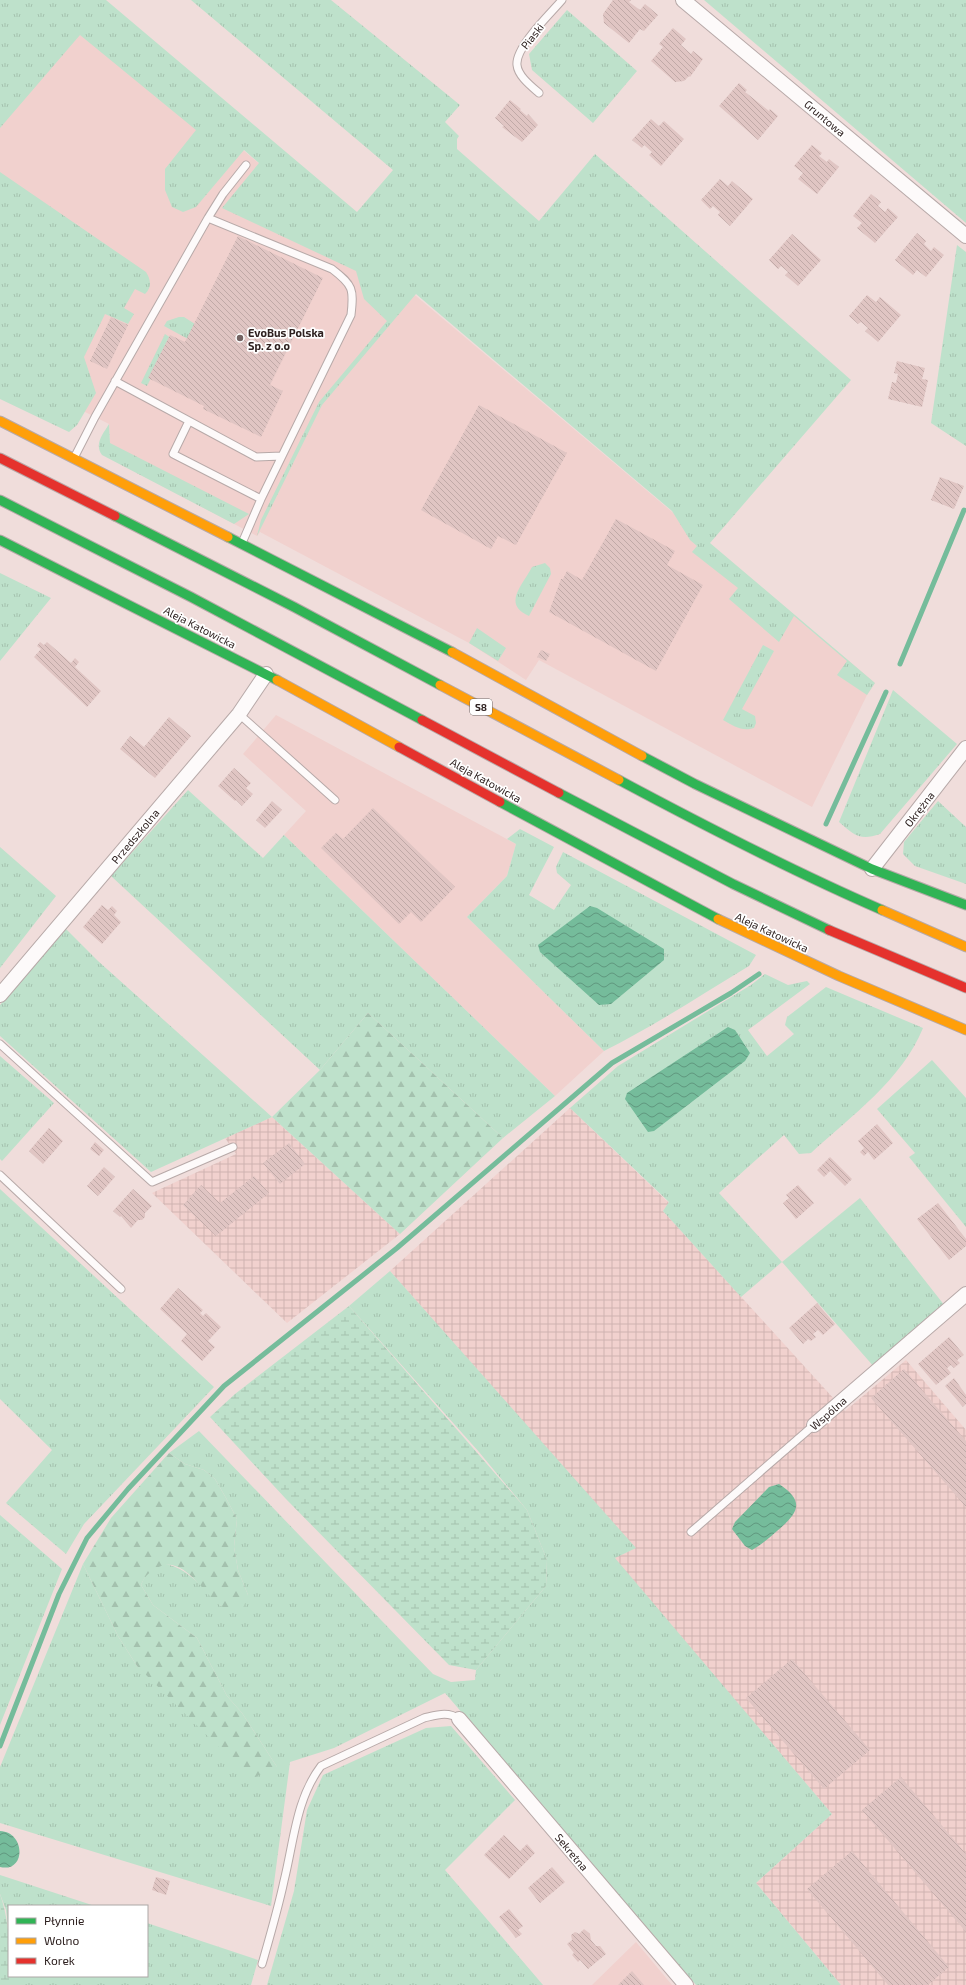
<svg xmlns="http://www.w3.org/2000/svg" width="966" height="1985" viewBox="0 0 966 1985" font-family="'Exo 2',sans-serif">
  <defs>
    <pattern id="industrial-grid" width="8" height="8" patternUnits="userSpaceOnUse"><rect width="8" height="8" fill="#f1d1ce"/><path d="M0 4h8M4 0v8" fill="none" stroke="#cfb3b1"/></pattern>
    <pattern id="grass-tufts" width="24" height="20" patternUnits="userSpaceOnUse"><rect width="24" height="20" fill="#bee1cb"/><path d="M3 7l-1-3M5 7V3M7 7l1-3M15 17l-1-3M17 17v-4M19 17l1-3" fill="none" stroke="#a4c1ae"/></pattern>
    <pattern id="forest-firs" width="22" height="20" patternUnits="userSpaceOnUse"><rect width="22" height="20" fill="#bee1cb"/><path d="M5 1l3.5 6h-7zM16 11l3.5 6h-7z" fill="#a4c1ae"/></pattern>
    <pattern id="wetland-marsh" width="20" height="14" patternUnits="userSpaceOnUse"><rect width="20" height="14" fill="#bee1cb"/><path d="M1 5h8M5 5V1M11 12h8M15 12V8" fill="none" stroke="#a4c1ae"/></pattern>
    <pattern id="water-waves" width="16" height="10" patternUnits="userSpaceOnUse"><rect width="16" height="10" fill="#75bc9b"/><path d="M0 5q4-4 8 0t8 0" fill="none" stroke="#60987e"/></pattern>
    <pattern id="building-back-hatch" width="6" height="6" patternUnits="userSpaceOnUse"><rect width="6" height="6" fill="#e0c5c3"/><path d="M-1 5l2 2M0 0l6 6M5-1l2 2" fill="none" stroke="#c0a9a7"/></pattern>
  </defs>
  <rect width="100%" height="100%" fill="#f0dddb"/>
  <path fill="#f1d1ce" d="M0 0H65L875 683 867 695 812 807 539 660 526 680 469 643 260 532 257 536 111 459 109 424 83 411 0 188Z
    M276 715 516 844 507 876 467 917 604 1051 555 1096 284 835 306 811 243 754Z
    M636 1942 672 1985H592Z"/>
  <path fill="url(#industrial-grid)" d="M570 1108 669 1203 663 1211 845 1411 906 1360 966 1430V1985H841L756 1883 832 1814 614 1558 635 1548 390 1271Z
    M272 1117 400 1234 287 1323 152 1193 236 1154 225 1138Z"/>
  <path fill="url(#grass-tufts)" d="M0 0H106L357 212 393 170 191 0H331L460 105 445 122 459 136 457 139V149L539 221 595 154 851 380 710 543 875 683 867 695 837 675 847 661 794 616 779 642 729 599 738 588 692 552 697 546 690 540 672 511 416 294 322 405 257 536 261 520 319 402 387 321 364 299 356 271 222 208 259 163 244 150 196 207 183 212 172 207 165 190V169L196 130 80 35 0 128Z
    M704 0H966V223Z
    M567 10 637 71 593 123 532 70 529 54Z
    M0 172 146 272C151 280 152 287 145 294L135 289 124 308 134 314 128 324 105 314 84 357 96 393 77 425 69 432 0 399Z
    M957 245 966 252V446L931 423Z
    M179 317H184L195 324 188 339 164 326 167 321Z
    M165 334 171 338 147 386 141 383Z
    M109 424 110 443 249 514 234 524 102 455C94 444 103 434 109 424Z
    M545 563 550 568 551 574 529 616C502 604 522 586 532 567Z
    M0 573 51 598 0 661Z
    M477 628 506 648 498 661 469 643Z
    M763 645 774 651 742 709 755 716 756 723 754 728C742 732 734 726 723 720Z
    M893 690 957 744 880 834C860 841 854 835 839 822Z
    M188 790 263 858 284 835 555 1096 503 1138 368 1013 320 1070 111 876Z
    M938 801 966 827V884L915 866 903 854 904 842Z
    M520 829 554 847 529 895 554 910 571 885 557 873 556 867 563 852 756 955 749 966C701 995 654 1026 604 1051L467 917 507 876 516 844 507 839Z
    M0 847 56 896 0 968Z
    M65 928 98 961 272 1117 151 1172 0 1036V1005Z
    M765 974 788 985 807 981 810 984 748 1030 767 1056 794 1034 785 1025 787 1017 826 987 923 1028C902 1080 851 1116 811 1153L799 1154 784 1135 719 1193 782 1262 860 1198 945 1306 875 1368 782 1262 741 1297 663 1211 669 1202 570 1108 618 1066 751 985Z
    M0 1056 54 1103 2 1161 0 1159Z
    M932 1060 966 1098V1227L909 1157 915 1153 877 1109Z
    M0 1189 214 1387 84 1524 66 1554 6 1503 52 1450 0 1399Z
    M390 1271 636 1548 615 1558 832 1814 756 1883 841 1985H696L445 1693 334 1748 290 1762 271 1906 0 1823V1767L83 1564 118 1636 137 1666 277 1767 242 1713 227 1696 197 1638 153 1605 141 1585C161 1537 202 1586 221 1606L248 1595 238 1570 234 1547 237 1519 226 1498 215 1479 204 1470 185 1464 169 1453 199 1431 433 1674 451 1682 475 1680 476 1670 546 1586 547 1560 527 1510 479 1452 349 1306Z
    M0 1515 62 1569 0 1725Z
    M451 1726 515 1800 445 1870 543 1985H267L294 1891 307 1810 323 1775 426 1728Z
    M0 1875 95 1906H9V1934L6 1910 0 1894Z
    M147 1923 258 1960 251 1985H9V1976H147Z"/>
  <path fill="url(#forest-firs)" d="M368 1013 503 1138 400 1234 272 1117 320 1070Z
    M169 1453 185 1464 204 1470 215 1479 226 1498 237 1519 234 1547 238 1570 248 1595 242 1611C236 1610 226 1609 221 1606 204 1595 183 1553 157 1568 148 1573 145 1576 141 1585L153 1605 197 1638 227 1696 242 1713 277 1767 251 1779 137 1666 118 1636 83 1564 111 1518Z"/>
  <path fill="url(#wetland-marsh)" d="M349 1306 527 1510 547 1560 546 1586 476 1670 449 1665 286 1499 210 1417 235 1394Z
    M0 1894C10 1923 11 1955 9 1985H0Z"/>
  <path fill="url(#water-waves)" d="M590 906 597 908 664 949V960L611 1004 599 1005 540 952 538 945Z
    M728 1027 735 1030 750 1053 745 1061 654 1131 648 1132 625 1099 627 1093Z
    M779 1484C806 1502 798 1513 777 1531 769 1538 761 1545 752 1550L745 1546 732 1529 735 1522 769 1487Z
    M0 1831C26 1832 26 1873 0 1867Z"/>
  <g fill="none" stroke-linecap="round" stroke-linejoin="round">
    <path stroke="#75bc9b" stroke-width="5" d="M900 664 964 510
      M826 824 886 692
      M0 1746 59 1594 87 1538 128 1489 224 1386 397 1248 612 1063 731 993 759 974"/>
  </g>
  <path fill="url(#building-back-hatch)" d="M613 0H631L629 2 640 10 645 4 658 15 644 31 640 29 629 43 604 23 603 14Z
    M673 28 686 39 681 45 691 54 693 51 703 59 690 77 689 76 684 81 675 82 651 61 663 47 659 44Z
    M739 83 747 90 745 92 769 111 770 109 778 116 758 140 719 106Z
    M510 100 521 109 520 110 527 116 528 114 538 125 522 142 502 127 504 126 495 118Z
    M651 119 659 126 664 121 684 139 661 166 649 155 652 152 644 145 642 148 632 140Z
    M812 145 822 153 819 156 827 162 829 159 839 167 817 194 798 179 803 173 794 166Z
    M720 179 728 186 732 181 753 199 730 226 718 215 720 212 713 206 710 209 701 200Z
    M871 194 881 202 878 206 885 212 888 208 898 217 875 243 857 228 862 223 853 216Z
    M917 233 926 241 924 244 931 251 934 247 944 255 926 277 917 270 913 275 895 260Z
    M792 234 821 260 798 286 785 275 788 272 781 266 778 269 769 260Z
    M238 236 323 278 270 385 283 391 261 437 203 409 204 406 148 378 170 335 185 342Z
    M867 295 876 302 880 297 901 315 878 342 865 331 868 328 861 322 858 324 849 316Z
    M111 317 128 325 107 369 90 361Z
    M897 361 925 368 922 379 928 380 922 407 888 399 892 382 896 383 898 374 894 373Z
    M479 405 567 453 516 545 498 536 491 549 421 510Z
    M940 477 964 486 954 509 931 500Z
    M616 519 675 551 667 565 703 585 656 671 549 612 561 579H563L567 571 582 580Z
    M40 642 44 645 47 642 71 663 75 658 79 662 75 667 101 691 87 707 34 657 41 649 37 646Z
    M541 650 550 654 546 661 537 657Z
    M169 717 191 736 155 778 120 749 130 736 144 747Z
    M234 768 251 783 246 788 253 794 242 806 236 800 235 801 218 786Z
    M272 801 282 810 265 828 256 820Z
    M373 808 455 887 421 922 411 912 399 924 321 848 336 833 343 839Z
    M102 905 108 910 112 906 117 911 114 915 121 922 102 944 83 927Z
    M877 1124 893 1143 874 1160 868 1152 864 1156 860 1152 864 1148 858 1141Z
    M49 1128 63 1141 43 1164 29 1151Z
    M95 1142 104 1150 99 1156 90 1149Z
    M289 1143 305 1164 280 1184 263 1163Z
    M830 1157 852 1179 845 1186 830 1171 824 1177 817 1170Z
    M104 1167 115 1177 98 1196 87 1186Z
    M254 1176 269 1193 216 1236 183 1205 201 1185 220 1203Z
    M798 1185 814 1203 796 1219 783 1203 789 1198 786 1195Z
    M133 1189 152 1206 145 1213V1217L142 1220H138L131 1228 121 1216 120 1217 113 1211Z
    M938 1203 966 1239V1246L949 1260 917 1219Z
    M178 1288 203 1310 200 1313 203 1316 206 1313 221 1327 208 1341 215 1347 202 1361 181 1341 187 1334 160 1309Z
    M817 1303 835 1324 823 1335 818 1330 813 1334 816 1337 811 1341 808 1339 803 1344 789 1328Z
    M949 1337 964 1355 957 1360 960 1363 954 1368 951 1365 947 1368 951 1373 936 1385 918 1364Z
    M904 1369 966 1441V1507L871 1398Z
    M954 1378 966 1395V1404L963 1407 945 1386Z
    M792 1659 870 1750 824 1789 746 1698Z
    M901 1777 966 1854V1932L862 1810Z
    M504 1835 520 1851 527 1844 535 1853 509 1879 484 1855Z
    M852 1851 949 1967 928 1985H888L807 1889Z
    M552 1867 565 1882 540 1903 528 1888Z
    M156 1877 170 1881 166 1895 152 1890Z
    M509 1909 523 1926 518 1930 522 1934 516 1938 499 1917Z
    M584 1929 590 1934 591 1940 596 1946H600L606 1954 588 1969 580 1960 578 1962 572 1955 574 1953 567 1944 572 1940 571 1935 575 1932 579 1934Z
    M632 1971 644 1985H618Z"/>
  <g fill="none" stroke-linecap="round" stroke-linejoin="round">
    <g stroke="#b7a9a8" stroke-width="9">
      <path id="lane" d="M539 93C531 86 518 76 517 65 515 47 551 13 562 0
        M115 381 256 457 282 456 351 315C354 289 353 285 332 269L208 218
        M189 421 173 454 261 499 242 543
        M74 458 95 417 208 218 223 194 246 165
        M261 499 282 456
        M239 714 335 800
        M0 1044 152 1182 233 1147
        M0 1175 121 1289
        M691 1532 814 1425
        M262 1964C270 1936 278 1909 284 1881 294 1841 296 1799 321 1766L424 1718C437 1715 448 1711 459 1719"/>
    </g>
    <g stroke="#b7a9a8" stroke-width="16">
      <path id="street" d="M683 0 966 236
        M872 869 966 748
        M0 995 239 714 266 674
        M814 1425 966 1294
        M459 1719 686 1985"/>
    </g>
    <g stroke="#b7a9a8" stroke-width="11">
      <path id="fast" d="M0 500 191 597 422 720
        M115 516 294 607 440 685
        M228 537 452 652
        M0 540 277 680
        M642 756 695 784 872 869 966 905
        M619 780C705 826 792 871 882 910
        M559 793 733 884 829 930
        M500 802 718 919"/>
    </g>
    <g stroke="#b7a9a8" stroke-width="11">
      <path id="slow" d="M0 421 228 537
        M452 652 642 756
        M277 680 399 747
        M440 685 619 780
        M882 910 966 947
        M718 919 839 976 966 1030"/>
    </g>
    <g stroke="#b7a9a8" stroke-width="11">
      <path id="jam" d="M0 458 115 516
        M422 720 559 793
        M399 747 500 802
        M829 930 966 988"/>
    </g>
    <use href="#lane" stroke="#fdfafa" stroke-width="7"/>
    <use href="#street" stroke="#fdfafa" stroke-width="14"/>
    <use href="#fast" stroke="#30b455" stroke-width="9"/>
    <use href="#slow" stroke="#ff9f0a" stroke-width="9"/>
    <use href="#jam" stroke="#e5322d" stroke-width="9"/>
  </g>
  <circle fill="#736362" stroke="#fff" stroke-width="1.5" cx="240" cy="338" r="4"/>
  <g text-anchor="middle" dominant-baseline="central" stroke-width="3.5" stroke-linejoin="round" paint-order="stroke">
    <rect fill="#fff" stroke="#6d6464" stroke-width="1" x="470" y="699" width="22" height="16" rx="3"/>
    <g font-size="10" font-weight="bold" fill="#2f2221">
      <text x="481" y="707">S8</text>
    </g>
    <g font-size="11" fill="#2f2221" stroke="#fff">
      <text transform="translate(532 36) rotate(-52)">Piaski</text>
      <text transform="translate(825 118) rotate(40)">Gruntowa</text>
      <text transform="translate(200 627) rotate(27)">Aleja Katowicka</text>
      <text transform="translate(486 780) rotate(29)">Aleja Katowicka</text>
      <text transform="translate(919 809) rotate(-52)">Okrężna</text>
      <text transform="translate(135 836) rotate(-50)">Przedszkolna</text>
      <text transform="translate(772 932) rotate(25)">Aleja Katowicka</text>
      <text transform="translate(828 1413) rotate(-41)">Wspólna</text>
      <text transform="translate(572 1852) rotate(50)">Sekretna</text>
    </g>
    <g font-size="11" font-weight="bold" fill="#2f2221" stroke="#fff" text-anchor="start">
      <text x="248" y="332">EvoBus Polska<tspan x="248" dy="13">Sp. z o.o</tspan></text>
    </g>
  </g>
  <rect x="8" y="1905" width="140" height="72" fill="#ffffff" stroke="#aca7a6"/>
  <rect x="16" y="1918" width="20" height="6" fill="#30b455" stroke="#aca7a6"/>
  <text x="44" y="1925" font-size="12" fill="#2f2221">Płynnie</text>
  <rect x="16" y="1938" width="20" height="6" fill="#ff9f0a" stroke="#aca7a6"/>
  <text x="44" y="1945" font-size="12" fill="#2f2221">Wolno</text>
  <rect x="16" y="1958" width="20" height="6" fill="#e5322d" stroke="#aca7a6"/>
  <text x="44" y="1965" font-size="12" fill="#2f2221">Korek</text>
</svg>
